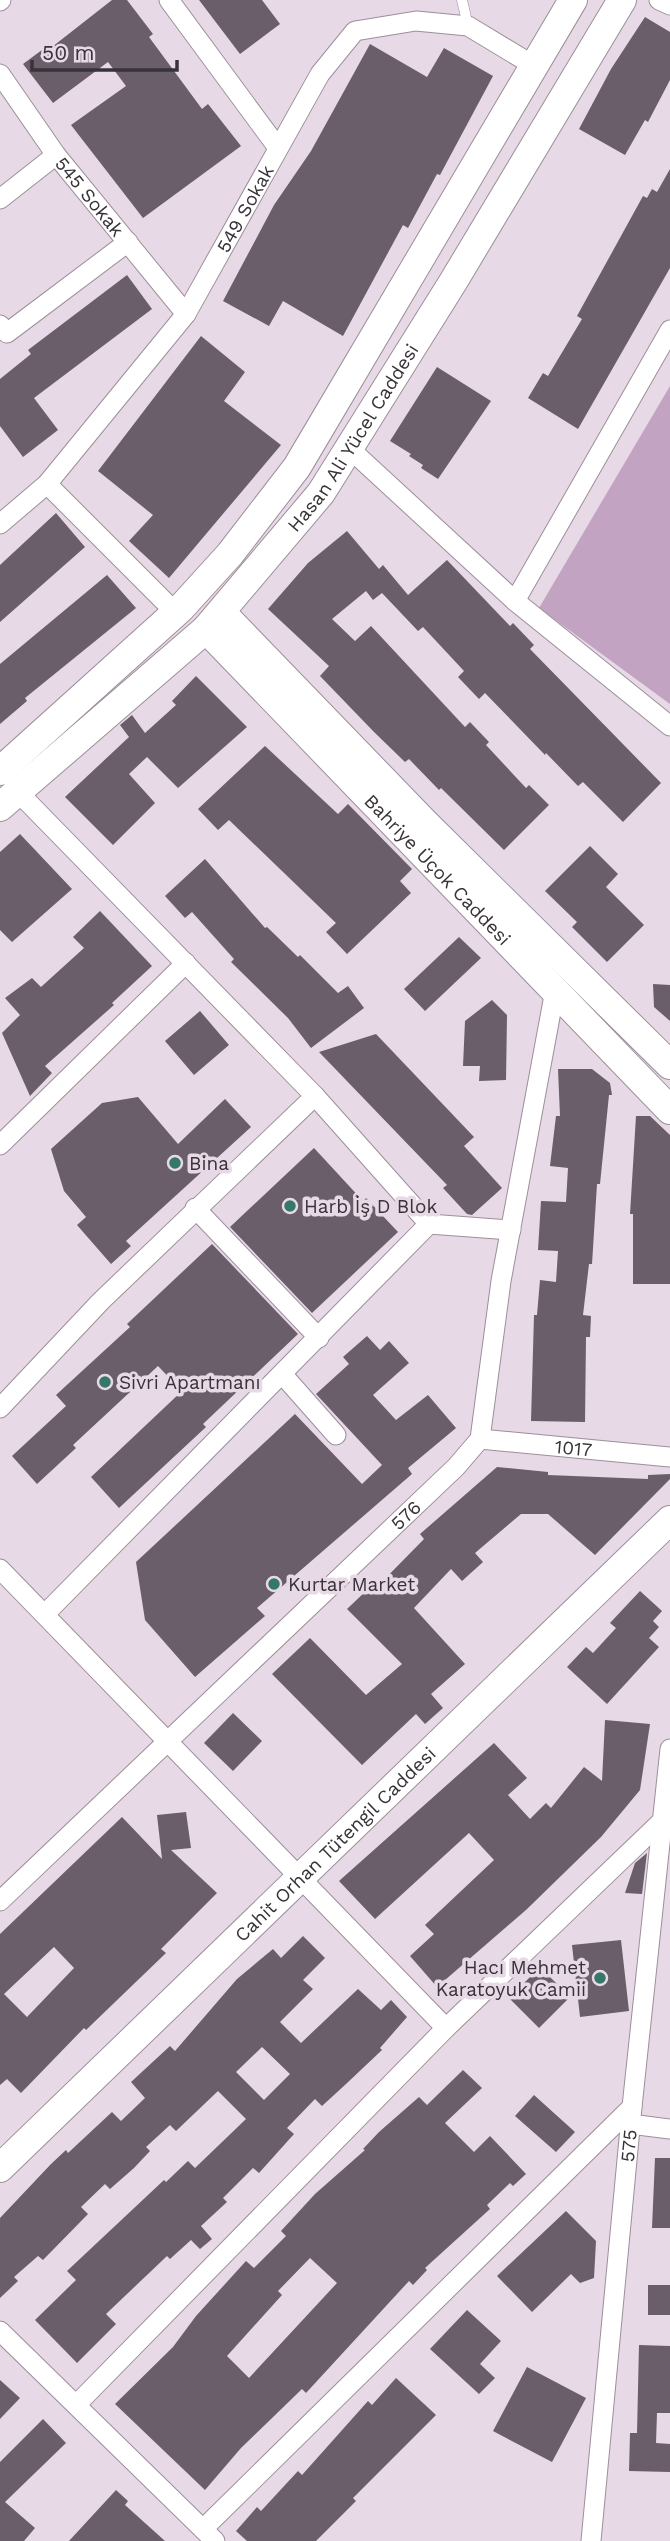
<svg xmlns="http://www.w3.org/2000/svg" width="670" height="2541" viewBox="0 0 670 2541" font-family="'Work Sans',sans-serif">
  <rect width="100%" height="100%" fill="#e7d9e6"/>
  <path fill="#c3a3c2" d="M670 386V704L539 608Z"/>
  <path fill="#6a5e6a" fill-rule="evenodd" d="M112 0H127L153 34 149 37 202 109 208 104 241 146 143 218 71 125 126 86 108 62 53 103 23 64 50 44 52 47Z
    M199 0H262L280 24 240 54Z
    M645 17 670 32V80L648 122 645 120 625 155 579 129 611 69Z
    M370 44 427 77 444 48 493 76 440 175 437 174 408 228 403 225 343 336 283 301 269 326 223 301 274 205 311 151Z
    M670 169V268L578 429 528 398 543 373 548 376 582 319 577 316 643 196 647 198 652 189 657 192Z
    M127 275 152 309 34 398 58 430 23 457 0 426V379L31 354 28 350Z
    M201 336 245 372 224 401 281 445 169 578 129 541 153 515 98 471Z
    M437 367 491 401 438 479 421 468 423 465 409 456 411 454 390 441Z
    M56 513 85 547 0 622V565Z
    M347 531 379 569 383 565 408 595 447 560 510 626 513 623 534 645 530 649 661 783 623 822 583 782 578 786 546 753 545 755 485 693 479 699 458 677 464 671 423 627 418 631 382 593 373 600 366 591 332 619 355 641 371 626 465 727 470 722 489 742 486 745 526 788 529 785 549 805 504 850 441 788 439 790 409 759 405 762 374 732 320 676 329 666 268 609 308 563Z
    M107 575 136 608 25 698 27 701 0 724V664Z
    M196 676 247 727 178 788 147 757 129 774 155 803 113 845 65 797 129 737 120 725 132 715 145 733 176 705 172 701Z
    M265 746 338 814 348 804 412 869 400 881 411 893 347 954 326 932 336 923 229 820 218 830 198 809Z
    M20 834 72 889 12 942 0 930V852Z
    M590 846 618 874 606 887 644 925 607 962 572 927 577 922 545 891Z
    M205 859 265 928 267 927 298 957 300 955 338 993 348 986 364 1008 311 1048 288 1018 231 962 234 959 192 912 185 918 165 896Z
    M100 911 152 966 112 1003 114 1005 45 1066 52 1073 30 1096 2 1033 20 1015 5 998 32 978 41 987 84 948 73 937Z
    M459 937 481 958 425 1011 404 989Z
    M653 984 670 985V1021L654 1007Z
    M492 1000 507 1015 506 1080 479 1081 480 1066H463L465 1021Z
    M200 1011 229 1045 194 1075 165 1041Z
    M376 1034 474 1137 464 1146 502 1188 472 1215 467 1214 443 1188 447 1185 319 1052Z
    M558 1069H592L610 1083 612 1095H609L600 1184H597L592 1264H589L583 1315 591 1316 590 1337H586L585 1422 531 1421 534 1315H537L540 1280 556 1282 558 1251 538 1250 541 1201 566 1202 568 1168 550 1166 556 1116H560Z
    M138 1097 178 1144 225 1099 251 1127 126 1241 131 1246 111 1264 77 1225 86 1217 64 1191 51 1149 102 1103Z
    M636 1116H650L670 1135V1284H633V1214H630Z
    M314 1148 363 1201 366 1198 398 1232 312 1313 230 1227Z
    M212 1244 298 1334 203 1424 206 1427 119 1508 91 1477 182 1391 158 1366 73 1445 76 1448 37 1484 12 1456 66 1406 56 1395 130 1327 127 1324Z
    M367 1336 380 1350 389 1341 409 1363 373 1395 396 1420 428 1395 456 1428 408 1468 412 1474 257 1608 265 1616 195 1677 145 1620 136 1562 295 1414 362 1484 382 1465 316 1394 349 1364 343 1357Z
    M497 1467 548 1472V1475L648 1479V1475L670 1474V1479L595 1555 548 1514H521L475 1553 483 1562 462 1581 451 1569 414 1608 465 1664 431 1694 443 1708 425 1724 416 1714 362 1765 272 1674 310 1638 366 1695 402 1664 347 1609 367 1590 370 1594 424 1539 420 1534Z
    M640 1591 662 1611 653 1621 659 1627 649 1638 659 1647 607 1704 567 1667 586 1647 593 1653 616 1628 610 1623Z
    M233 1713 262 1741 233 1771 204 1743Z
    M605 1720 650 1724 640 1790 601 1837 526 1910 437 1987 410 1956 434 1934 425 1925 494 1860 469 1833 375 1919 339 1881 494 1743 527 1778 508 1795 530 1819 546 1803 551 1808 584 1767 602 1781Z
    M186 1812 191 1848 171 1850 217 1893 161 1949 166 1953 86 2030 84 2028 21 2093 7 2079 0 2085V1934L122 1817 162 1859 157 1815ZM54 1947 74 1968 27 2017 4 1994Z
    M647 1853 642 1894 625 1893 635 1863Z
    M303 1936 325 1958 303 1980 313 1989 280 2022 301 2043 358 1989 381 2010 391 2000 407 2017 380 2048 382 2050 346 2084 322 2106 315 2099 287 2128 294 2134 259 2173 253 2168 223 2198 227 2202 201 2226 212 2239 200 2249 191 2240 170 2259 167 2256 106 2314 116 2324 77 2363 35 2320 76 2280 67 2271 164 2180 166 2182 188 2161 195 2168 246 2119 218 2091 176 2131 170 2125 146 2147 150 2151 134 2168 110 2189 105 2184 81 2207 88 2214 43 2260 38 2256 14 2277 18 2281 0 2298V2218L51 2164 66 2150 68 2153 112 2112 121 2121 145 2098 131 2082 170 2046 175 2051 237 1979 273 1949 281 1958ZM262 2047 290 2074 264 2100 236 2072Z
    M621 1940 629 2011 580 2017 572 1945Z
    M540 1967 570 1997 539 2028 509 1998Z
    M463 2070 482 2088 445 2123 474 2152 490 2136 526 2174 513 2186 510 2183 487 2205 490 2209 425 2268 427 2270 413 2285 409 2281 306 2393 302 2389 241 2448 205 2490 115 2404 173 2347 196 2316 246 2261 254 2268 286 2236 281 2231 315 2194 365 2150 363 2149 379 2132 419 2097 427 2105ZM310 2258 337 2283 249 2378 227 2356 282 2295 278 2291Z
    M534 2095 575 2132 556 2152 515 2116Z
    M655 2158H670V2228H652Z
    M566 2211 596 2241 594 2278 580 2283 571 2274 532 2312 497 2276Z
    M648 2285H670V2315H648Z
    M467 2310 501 2341 480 2364 495 2378 479 2394 430 2349Z
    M639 2345 670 2346V2413H657L656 2443 670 2444V2472L629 2471 630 2433H637Z
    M527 2367 586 2398 552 2462 493 2431Z
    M396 2378 436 2415 353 2498 356 2501 316 2541H247L236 2531 257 2507 261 2511 298 2471 302 2475 368 2401 372 2405Z
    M0 2380 20 2398 0 2419Z
    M43 2419 66 2443 5 2502 35 2528 24 2541H0V2462Z
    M116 2490 128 2501 125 2505 165 2541H69Z"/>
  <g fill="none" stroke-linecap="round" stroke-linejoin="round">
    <g stroke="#9c8f9b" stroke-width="11">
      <path id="lane" d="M462 0 468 26"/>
    </g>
    <g stroke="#9c8f9b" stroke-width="21">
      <g id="street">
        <path d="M169 0 278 148"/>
        <path d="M659 0 670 5"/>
        <path d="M0 1 1 0"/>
        <path id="s1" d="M0 74 56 155 186 314"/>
        <path d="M0 199 56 155"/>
        <path d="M0 325 7 333 128 242"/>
        <path d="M350 449 515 601 670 726"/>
        <path d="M47 484 175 612"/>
        <path id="s2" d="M0 524 47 484 186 314 320 74 355 31 416 21 468 26 536 67"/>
        <path d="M515 601 670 330"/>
        <path d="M17 791 315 1096 429 1224 511 1230"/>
        <path d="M0 1145 186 963"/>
        <path d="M195 1208 319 1338"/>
        <path d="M283 1375 336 1435"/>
        <path d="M0 1408 101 1301 315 1096"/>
        <path id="s3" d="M480 1439 670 1457"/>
        <path d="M0 1569 446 2028"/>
        <path d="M45 1614 429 1224"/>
        <path id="s4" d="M0 1901 456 1467 480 1439 501 1281 555 990"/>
        <path d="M630 2124 670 2129"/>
        <path d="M0 2331 215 2541"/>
        <path d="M77 2404 446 2028 664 1819"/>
        <path d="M203 2529 632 2107"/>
        <path id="s5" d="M591 2541 632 2107 670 1749"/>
      </g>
    </g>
    <g stroke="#9c8f9b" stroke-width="30">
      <g id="secondary">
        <path d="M221 612 425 823 670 1065"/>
        <path id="s6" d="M206 629 670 1110"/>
        <path d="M0 771 181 608 230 554 297 467 573 0"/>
        <path id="s7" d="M0 807 206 629 321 493 453 282 622 0"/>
        <path id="s8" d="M0 2168 670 1520"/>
      </g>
    </g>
    <use href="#lane" stroke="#fff" stroke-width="10"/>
    <use href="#street" stroke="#fff" stroke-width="19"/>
    <use href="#secondary" stroke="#fff" stroke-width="28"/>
  </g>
  <g fill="#357869" stroke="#e7d9e6" stroke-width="2.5">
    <circle cx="175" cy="1163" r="7"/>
    <circle cx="290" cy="1206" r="7"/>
    <circle cx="105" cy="1382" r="7"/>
    <circle cx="274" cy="1584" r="7"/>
    <circle cx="600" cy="1978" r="7"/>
  </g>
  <g text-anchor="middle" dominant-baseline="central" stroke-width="7" stroke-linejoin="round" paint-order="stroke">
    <g font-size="19" fill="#383338" stroke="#e7d9e6">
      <text stroke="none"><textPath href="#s1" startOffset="152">545 Sokak</textPath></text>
      <text stroke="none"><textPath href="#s2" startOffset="402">549 Sokak</textPath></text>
      <text stroke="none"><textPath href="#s7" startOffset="514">Hasan Ali Yücel Caddesi</textPath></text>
      <text stroke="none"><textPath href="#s6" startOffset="334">Bahriye Üçok Caddesi</textPath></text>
      <text stroke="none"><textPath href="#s3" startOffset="94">1017</textPath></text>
      <text stroke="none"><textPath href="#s4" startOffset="560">576</textPath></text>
      <text stroke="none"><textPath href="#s8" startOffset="466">Cahit Orhan Tütengil Caddesi</textPath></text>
      <text stroke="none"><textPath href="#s5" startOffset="397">575</textPath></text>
    </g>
    <g font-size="19" fill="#383338" stroke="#e7d9e6" text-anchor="start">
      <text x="189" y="1163">Bina</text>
      <text x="304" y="1206">Harb İş D Blok</text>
      <text x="119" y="1382">Sivri Apartmanı</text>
      <text x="288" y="1584">Kurtar Market</text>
      <text x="586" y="1967" text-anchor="end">Hacı Mehmet<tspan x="586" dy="22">Karatoyuk Camii</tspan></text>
    </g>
  </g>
  <path d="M32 60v10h145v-10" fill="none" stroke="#383338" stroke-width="3.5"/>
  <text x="42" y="60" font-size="21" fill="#383338" stroke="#e7d9e6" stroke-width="5" paint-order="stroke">50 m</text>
</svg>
